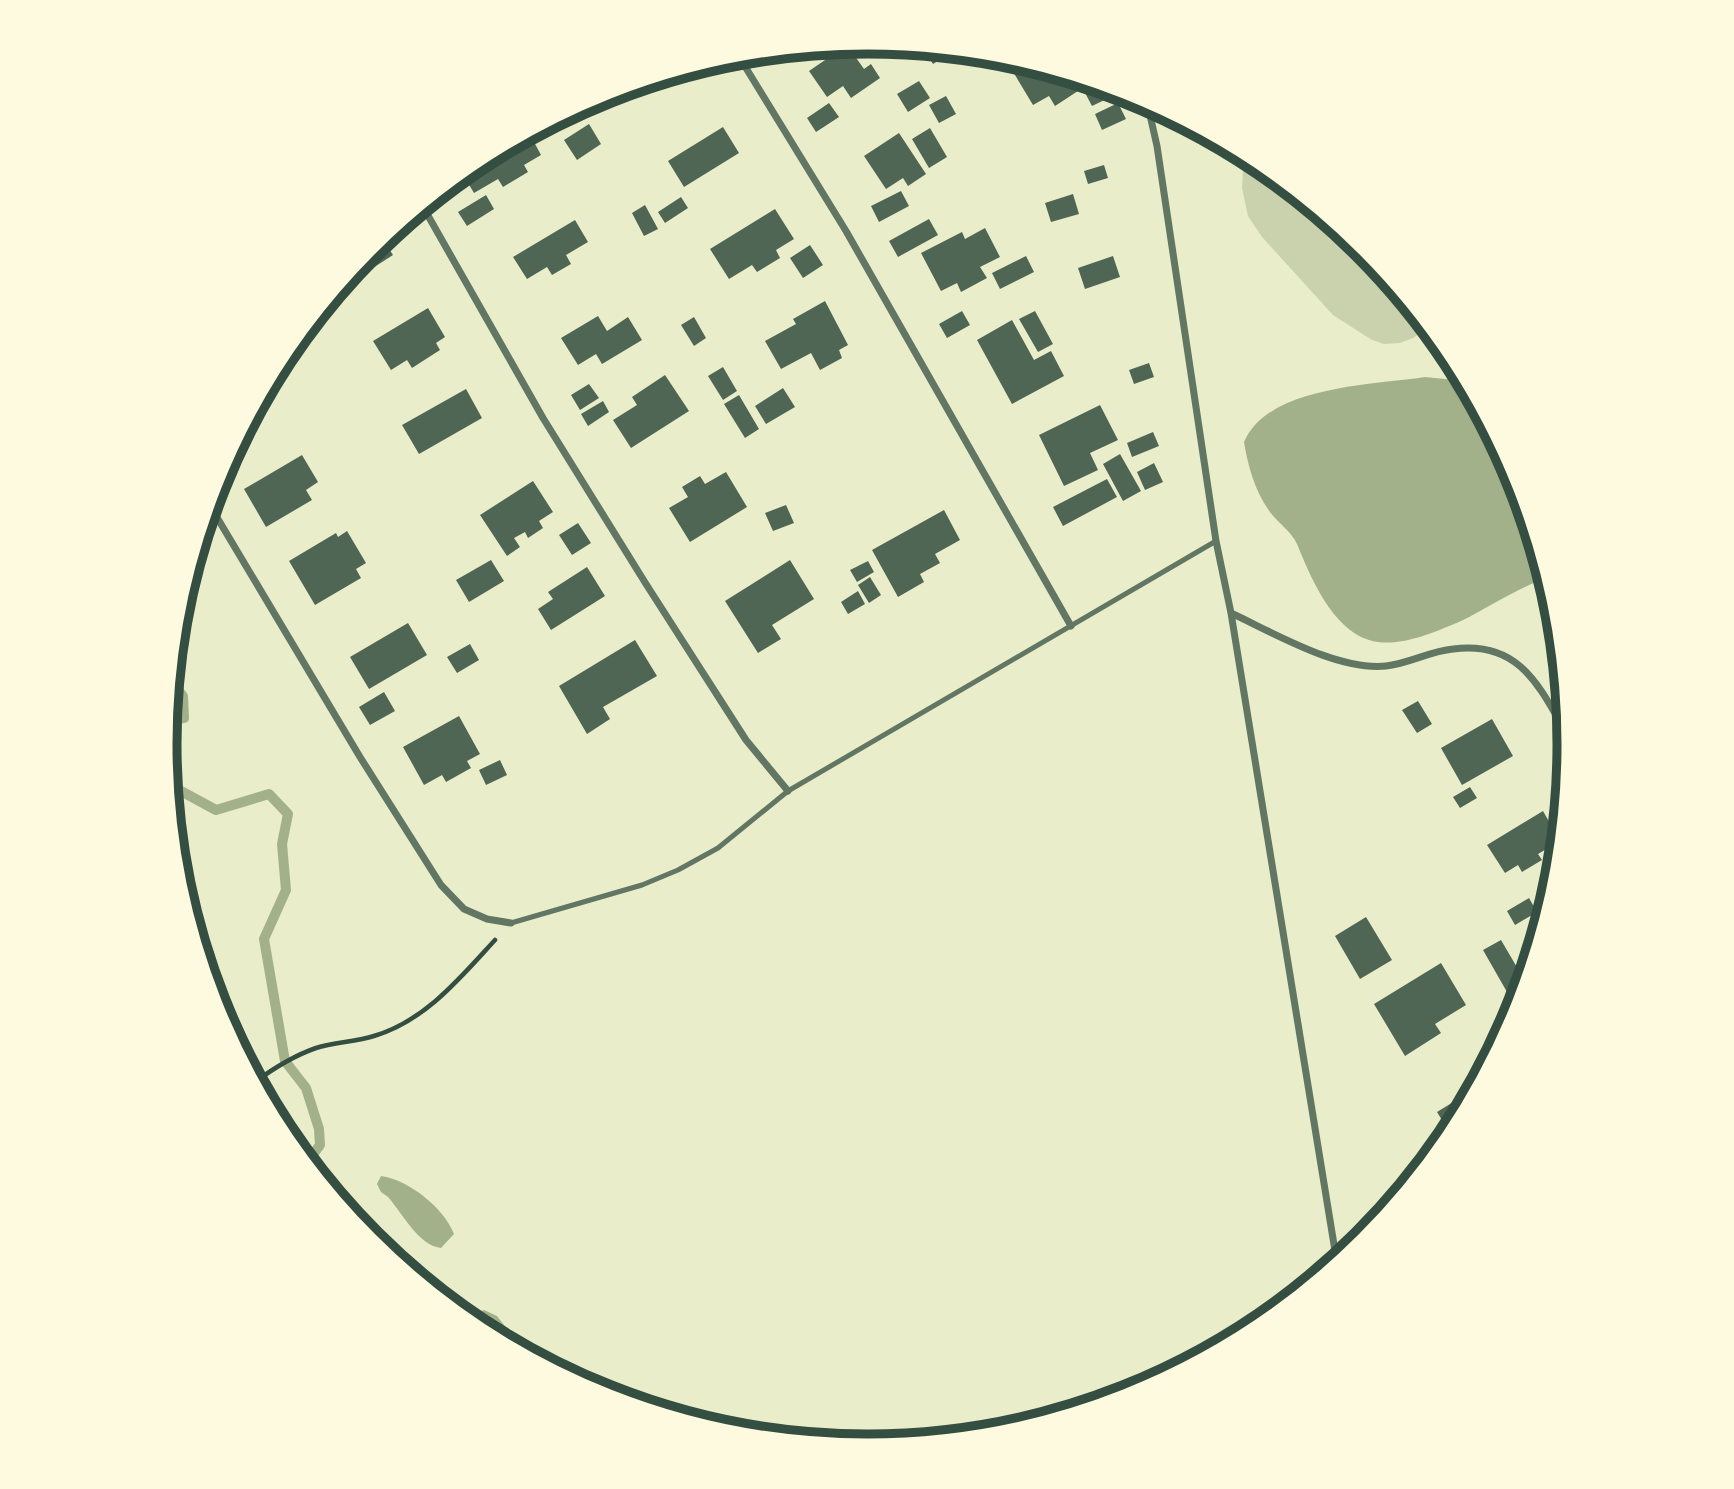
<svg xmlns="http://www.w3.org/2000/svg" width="1734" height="1489" viewBox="0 0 1734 1489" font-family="'PT Sans',sans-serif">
  <rect width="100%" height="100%" fill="#e9edc9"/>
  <path fill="#cad2ad" d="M1244 154 1258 161 1364 248 1429 327 1413 338 1400 343 1384 344 1372 340 1333 315 1262 237 1248 216 1242 188Z"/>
  <path fill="#a3b18a" d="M1425 377 1466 381 1516 476 1547 578C1517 588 1490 607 1461 621 1435 632 1398 649 1369 640 1332 629 1310 576 1297 544 1291 531 1278 523 1270 512 1255 492 1248 466 1244 442 1268 386 1372 385 1425 377Z
    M381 1176C409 1180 444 1208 454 1234L441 1248C418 1245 403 1214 388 1197L381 1192 377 1184Z
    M484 1310 497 1316 511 1334 564 1375 469 1322 476 1313Z"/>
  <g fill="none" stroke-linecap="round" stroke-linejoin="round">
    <path stroke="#a3b18a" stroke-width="10" d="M167 722 184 718 183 696 171 682
      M168 784 216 810 269 794 288 814 282 844 286 890 264 939 285 1061 306 1088 319 1129 320 1145 311 1157 315 1170 391 1258"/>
  </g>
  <path fill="#4f6655" d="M847 45 864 69 871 64 880 78 851 98 843 86 827 97 809 71Z
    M923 48H925L955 51 933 64Z
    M1025 62 1076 77 1071 80 1078 91 1055 106 1049 96 1033 105 1012 70Z
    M919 81 930 98 908 112 897 94Z
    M1095 83 1115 89 1117 94 1092 106 1083 89Z
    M946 96 956 114 939 123 929 105Z
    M829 103 839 117 816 132 807 118Z
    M1118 103 1126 119 1102 130 1095 114Z
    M589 124 601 144 577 160 564 140Z
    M723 127 739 153 684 187 668 161Z
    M930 128 947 157 929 168 912 139Z
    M899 133 926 174 908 186 903 178 886 189 864 156Z
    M534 142 541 155 524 165 528 172 503 187 498 179 474 193 462 173 477 160 510 143 516 153Z
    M1104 165 1108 178 1088 184 1084 171Z
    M901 191 909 206 879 222 871 206Z
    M1073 194 1079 214 1051 222 1045 203Z
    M486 195 494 209 467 226 458 212Z
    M681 197 688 208 665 223 658 212Z
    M645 205 658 229 644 236 632 213Z
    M775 209 794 239 776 250 780 258 757 272 752 265 729 279 710 249Z
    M929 219 938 235 898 257 889 241Z
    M575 220 588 242 566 255 571 264 552 275 547 267 527 279 513 257Z
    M985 228 1000 257 980 267 987 278 961 292 957 283 941 291 921 253 962 232 965 239Z
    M382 238 393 255 351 282 347 276 371 247Z
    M810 245 823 265 803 278 790 258Z
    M1026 256 1034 272 1000 289 992 273Z
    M1113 256 1120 277 1085 289 1078 268Z
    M825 301 848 345 839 350 842 358 820 370 811 353 781 369 765 341 796 324 793 319Z
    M428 308 445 337 436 343 440 350 412 368 407 360 391 370 373 341Z
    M962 311 970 325 947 338 939 324Z
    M1035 311 1053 344 1038 352 1019 319Z
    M598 316 607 331 628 317 642 340 602 364 596 354 578 365 561 338Z
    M694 317 706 338 694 346 681 325Z
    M1012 320 1034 360 1051 351 1064 376 1012 404 977 340Z
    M1149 363 1154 377 1134 384 1129 370Z
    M723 367 737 391 723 400 708 376Z
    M665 375 689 411 631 448 613 420 637 405 632 397Z
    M589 384 599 398 580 410 571 395Z
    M783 388 795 407 766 424 755 406Z
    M466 389 482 418 419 454 402 425Z
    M739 395 759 429 745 438 724 404Z
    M603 401 609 412 588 426 581 414Z
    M1100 405 1118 440 1090 453 1098 470 1064 486 1039 435Z
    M1153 432 1159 446 1132 457 1127 443Z
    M1120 454 1141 491 1123 501 1103 464Z
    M302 455 318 482 306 490 312 500 266 527 244 489Z
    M1154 463 1163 482 1145 490 1137 472Z
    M726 472 747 507 690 542 669 508 688 497 682 487 700 476 705 484Z
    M1107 479 1117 497 1063 526 1053 507Z
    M533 481 553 512 539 521 543 528 528 538 525 532 514 538 520 547 507 556 480 515Z
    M786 505 794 523 773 531 765 513Z
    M944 510 960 540 935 554 940 563 920 574 924 582 898 597 872 550Z
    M578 523 591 543 572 555 559 535Z
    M347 531 366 563 356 569 361 578 315 605 289 561 336 533 338 537Z
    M491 560 504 581 469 602 456 580Z
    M790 560 814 599 772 625 781 639 758 653 725 601Z
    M868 561 874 572 857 582 850 570Z
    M587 567 605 596 551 630 538 609 553 599 548 592Z
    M870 577 881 595 869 603 858 585Z
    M858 591 865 604 848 614 841 602Z
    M408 623 427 655 369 689 350 657Z
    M635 640 657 676 603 707 610 719 587 734 559 686Z
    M470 644 479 660 457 673 447 657Z
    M384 692 395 711 370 725 359 707Z
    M1418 701 1432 724 1417 733 1402 710Z
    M459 716 480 754 467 761 471 768 446 782 442 775 424 785 403 747Z
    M1492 719 1513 756 1462 785 1441 748Z
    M500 760 507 775 486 785 479 770Z
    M1470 787 1477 798 1460 808 1453 797Z
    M1543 811 1560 841 1538 854 1542 860 1522 872 1518 865 1505 873 1487 845Z
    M1529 898 1537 912 1515 925 1507 911Z
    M1366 917 1392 960 1360 979 1335 936Z
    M1501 940 1525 981 1507 992 1483 950Z
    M1441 963 1466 1005 1435 1024 1441 1033 1405 1056 1374 1004Z
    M1476 1088 1451 1135 1437 1112Z"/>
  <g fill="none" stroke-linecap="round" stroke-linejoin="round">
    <path stroke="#344e41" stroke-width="4.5" d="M255 1082C274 1068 293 1056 316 1048 334 1042 355 1042 374 1036 425 1021 460 978 495 940"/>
    <path stroke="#617663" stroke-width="5" d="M511 923 642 885 678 870 718 848 788 791 1216 541"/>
    <path stroke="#617663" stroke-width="7" d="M738 55 846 231 1071 626
      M1147 102 1157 146 1216 541 1231 613 1337 1263
      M422 205 543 418 646 584 746 740 788 791
      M209 504 360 757 441 885 464 909 487 919 511 923
      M1231 613C1274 633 1338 671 1386 666 1408 664 1430 651 1453 649 1521 640 1540 688 1569 738"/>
  </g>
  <path d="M0 0H1734V1489H0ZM177 744a690 690 0 1 1 1380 0a690 690 0 1 1-1380 0Z" fill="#fefae0" fill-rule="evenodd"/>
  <path fill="none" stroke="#344e41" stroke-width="9" d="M177 744a690 690 0 1 1 1380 0a690 690 0 1 1-1380 0Z"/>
</svg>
